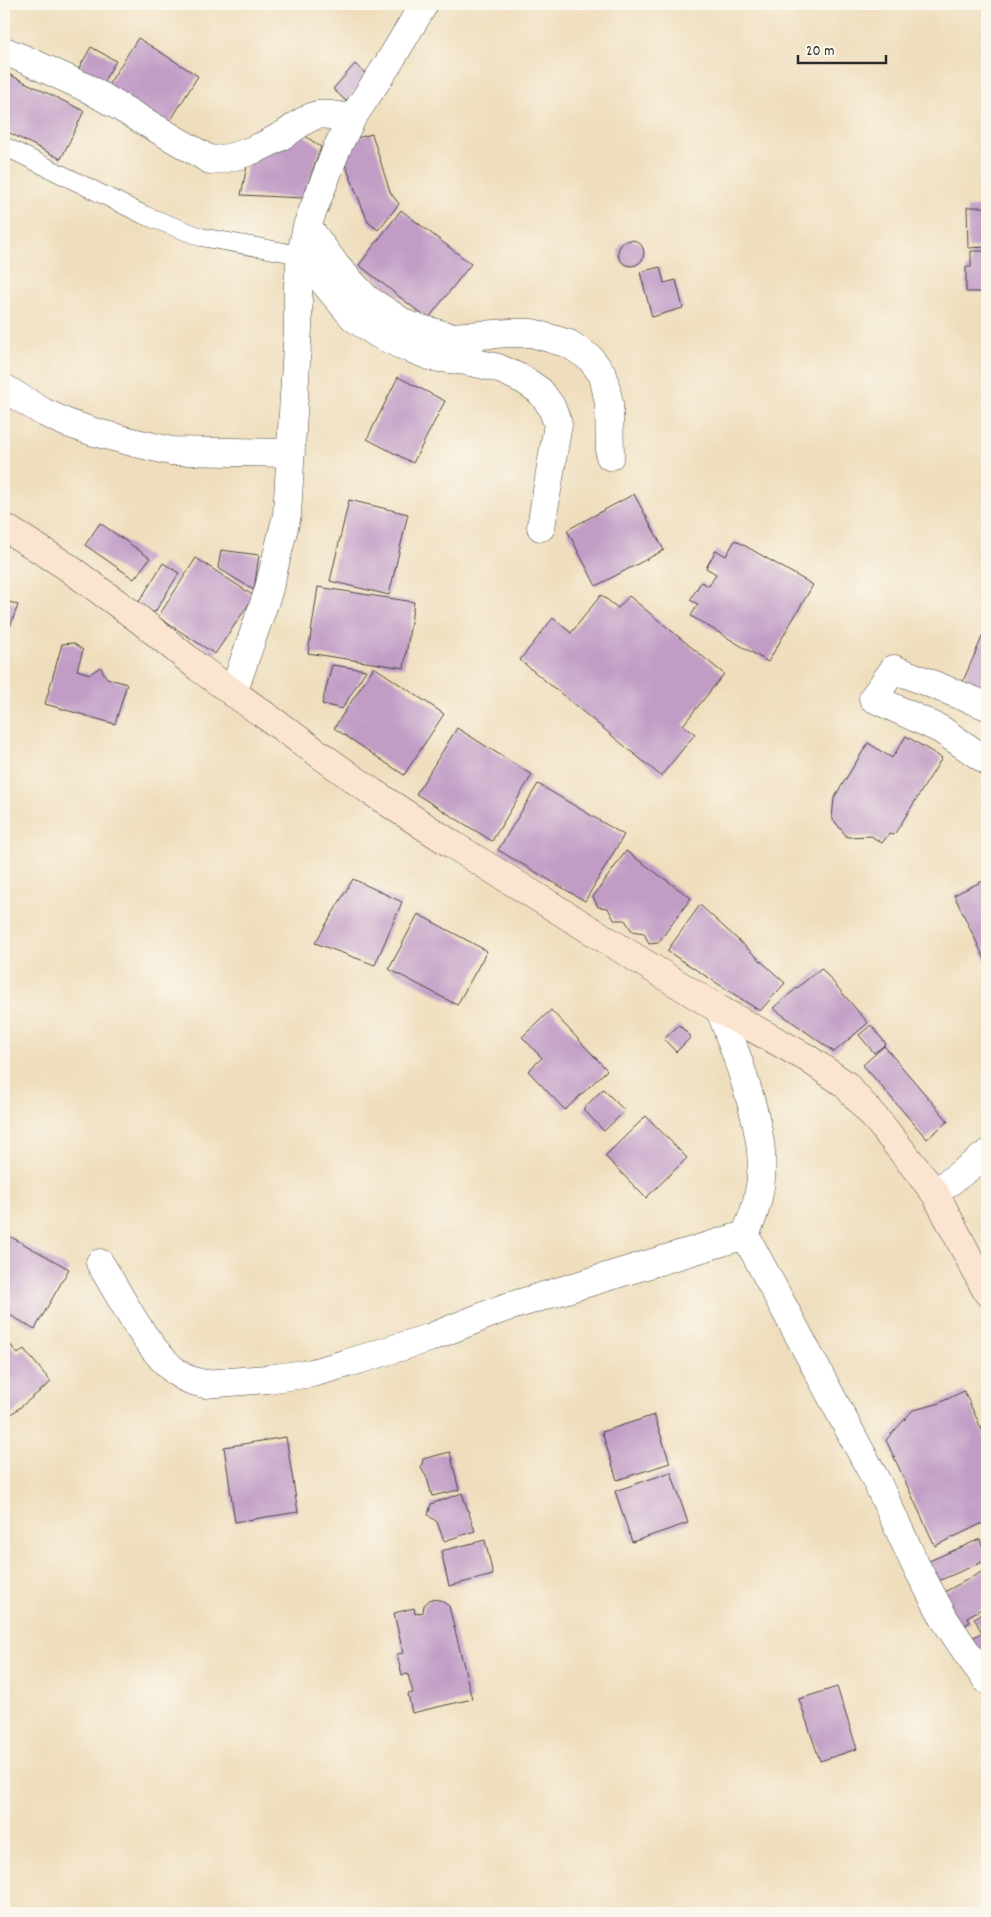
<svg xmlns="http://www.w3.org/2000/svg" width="991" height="1917" viewBox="0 0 991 1917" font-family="Dekko,sans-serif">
  <rect width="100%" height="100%" fill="#fbf7ec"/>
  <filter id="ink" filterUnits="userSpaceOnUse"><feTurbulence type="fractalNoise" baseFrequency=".02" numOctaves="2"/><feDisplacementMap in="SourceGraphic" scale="10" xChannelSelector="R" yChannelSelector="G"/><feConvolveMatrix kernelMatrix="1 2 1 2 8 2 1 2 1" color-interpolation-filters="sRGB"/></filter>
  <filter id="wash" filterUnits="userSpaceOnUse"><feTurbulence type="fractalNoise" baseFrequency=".0096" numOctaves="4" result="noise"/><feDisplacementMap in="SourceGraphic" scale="20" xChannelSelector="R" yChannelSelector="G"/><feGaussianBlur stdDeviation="1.12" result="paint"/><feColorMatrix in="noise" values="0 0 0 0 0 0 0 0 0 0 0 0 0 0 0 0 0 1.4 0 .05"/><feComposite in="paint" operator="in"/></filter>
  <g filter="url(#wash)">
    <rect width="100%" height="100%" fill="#efdebd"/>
    <g id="blocks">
      <path fill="#c19dc6" d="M138 38 198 76 166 128 105 90Z
        M91 47 116 61 102 84 78 70Z
        M355 64 368 76 346 101 333 89Z
        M6 73 84 111 61 159 4 130V77Z
        M301 133 321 147 303 198 241 195 247 166Z
        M372 134 390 192 399 204 378 230 368 222 345 164 349 140Z
        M967 207H987V247L968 248Z
        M401 210 471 264 428 319 359 265Z
        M618 253a13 13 0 1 1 26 0a13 13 0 1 1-26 0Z
        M971 251H987V292H966V267H971Z
        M660 267 664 283 676 280 683 308 652 317 640 272Z
        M398 377 445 401 413 463 367 439Z
        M634 494 664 550 596 586 567 530Z
        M349 500 408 514 389 595 330 581Z
        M100 523 150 558 134 579 85 545Z
        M735 540 813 585 768 662 691 616 698 604 690 600 701 582 709 586 716 574 706 568 716 550 726 556Z
        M221 550 259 555 254 590 218 568Z
        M196 558 254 596 215 654 158 617Z
        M163 563 179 573 155 612 145 611 139 602Z
        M318 587 414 602 404 668 308 653Z
        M601 595 618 608 629 596 724 674 683 725 695 734 661 776 520 660 553 618 571 633Z
        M4 600 18 605 4 643Z
        M983 635 987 637V700L960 688Z
        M73 643 83 650 77 670 90 674 100 667 107 678 127 684 115 724 45 704 62 644Z
        M332 665 366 670 342 709 322 704Z
        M374 667 444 714 404 775 334 728Z
        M457 728 532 775 492 841 416 794Z
        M906 736 942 758 894 835 889 834 882 843 871 836 847 837 832 818 834 798 868 743 892 758Z
        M538 784 624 835 585 901 498 850Z
        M626 851 691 898 658 943 649 944 644 933 632 931 625 920H614L608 908 598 907 593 897Z
        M353 879 402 902 375 965 315 943Z
        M987 879V964L954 895Z
        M700 905 785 983 760 1011 667 951Z
        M418 914 487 951 457 1005 389 969Z
        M821 968 868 1023 834 1052 773 1008Z
        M551 1010 607 1070 565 1110 528 1071 542 1058 522 1037Z
        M679 1025 691 1037 676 1052 664 1039Z
        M871 1025 886 1044 874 1053 859 1035Z
        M884 1046 948 1121 927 1139 863 1065Z
        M603 1089 625 1111 604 1131 583 1109Z
        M646 1116 687 1158 646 1198 605 1156Z
        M4 1233 69 1269 35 1329 4 1312Z
        M4 1337 18 1354 24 1349 51 1382 7 1418 4 1414Z
        M964 1391 987 1441V1521L935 1546 886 1440 913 1410 937 1404Z
        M654 1415 670 1463 617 1480 602 1432Z
        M286 1437 298 1512 235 1522 224 1447Z
        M450 1452 459 1490 432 1496 427 1478 421 1468 423 1459Z
        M671 1472 688 1523 632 1542 615 1491Z
        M462 1493 475 1531 444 1541 437 1522 428 1515 431 1504Z
        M980 1539 987 1560 936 1582 927 1562Z
        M485 1540 493 1575 449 1586 441 1551Z
        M987 1569V1606L967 1617 970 1622 956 1630 937 1596Z
        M431 1599 440 1600 449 1606 472 1699 412 1713 408 1694 413 1693 408 1674 402 1675 397 1654 403 1653 394 1613 414 1608 415 1614 423 1612 424 1605Z
        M987 1611V1628L981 1631 974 1618Z
        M987 1629V1669L969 1640Z
        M837 1687 857 1749 820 1761 799 1699Z"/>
    </g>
  </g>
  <g filter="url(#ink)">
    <use href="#blocks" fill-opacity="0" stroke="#484641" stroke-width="1"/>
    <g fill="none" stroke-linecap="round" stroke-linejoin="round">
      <g stroke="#484641" stroke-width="19">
        <path id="lane" d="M4 146 144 215 201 237 301 255"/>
      </g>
      <g stroke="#484641" stroke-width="29">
        <path id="street" d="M4 51 24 59 89 89 210 160C233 160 263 147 283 135 295 128 303 119 317 115 328 113 341 117 352 118
          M307 226 337 267 367 299 407 325 451 337 510 333H532L569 344 590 358 603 375 609 403 610 456
          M301 255 354 318 378 334 401 345 432 357 467 361 498 368 524 380 540 391 551 406 558 424 541 527
          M4 388 43 412 67 423 94 432 136 443 171 451 291 453
          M233 693 268 592 287 515 298 328V285L301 255 307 226 337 148 352 118 388 64 424 4
          M987 706 894 669 873 698 940 729 987 761
          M720 1010C729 1034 738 1058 745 1082 763 1138 771 1180 745 1235L877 1482 915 1564 945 1620 969 1656 987 1680
          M935 1193 987 1154
          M100 1263C121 1297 147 1351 180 1375 187 1380 196 1382 205 1384L267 1379 312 1373 348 1363 429 1338 504 1308 745 1235"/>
      </g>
      <g stroke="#484641" stroke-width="29">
        <path id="secondary" d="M4 527 66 566 140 620 199 668 372 792 453 845 720 1010 807 1058 845 1084 882 1126 935 1193 987 1292"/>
      </g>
      <use href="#lane" stroke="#fff" stroke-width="18"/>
      <use href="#street" stroke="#fff" stroke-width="28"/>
      <use href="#secondary" stroke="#fce5d0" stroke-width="28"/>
    </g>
  </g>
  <rect width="991" height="1917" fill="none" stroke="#fbf7ec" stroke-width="20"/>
  <path d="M798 55v8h88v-8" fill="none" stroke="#2b2b2b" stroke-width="2.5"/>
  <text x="806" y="55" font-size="15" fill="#2b2b2b" stroke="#fbf7ec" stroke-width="4" paint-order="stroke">20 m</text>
</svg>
